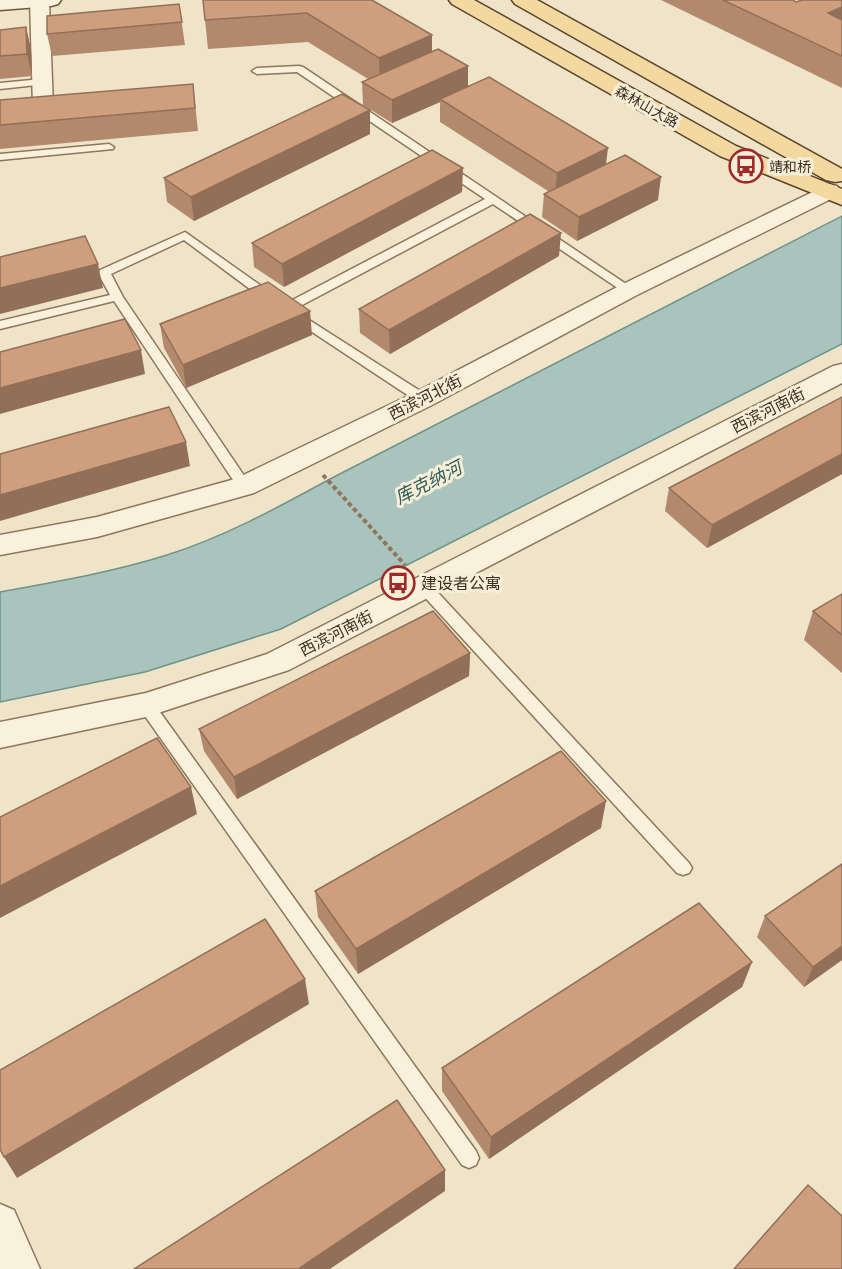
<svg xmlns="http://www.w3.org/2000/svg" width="842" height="1269" viewBox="0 0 842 1269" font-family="'PT Serif','Noto Sans SC',serif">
  <rect width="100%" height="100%" fill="#f0e4c8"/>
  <path fill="#a9c4bc" stroke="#6f938a" stroke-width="1.5" d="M842 216V344L281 629 145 672 0 702V592C55 582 113 572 167 555 224 537 277 508 330 479Z"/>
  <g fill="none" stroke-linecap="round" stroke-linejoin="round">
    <g stroke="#8d765c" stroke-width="3">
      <path id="lane" d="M299 66 303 67 635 290 633 293H625L493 204 289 312H281V306L485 199 297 72 257 74 252 71 257 68Z
        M42 79 47 82 46 84 0 89V83Z
        M109 144 114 147 113 149 0 160V154Z
        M185 232 274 295V301H266L184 240 111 274 123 297 249 483 251 486 244 491 239 489 114 301 0 329V321L110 295 98 273 100 270Z
        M295 311 428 396 429 399 428 402H418L291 318V312Z
        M425 583 430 584 689 863 692 868 689 873 683 875 677 873 420 592 418 588 420 584Z
        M146 699 152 701 476 1151 479 1158 476 1165 469 1168 462 1165 140 709 138 705 140 701Z"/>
    </g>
    <g stroke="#8d765c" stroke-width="3">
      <path id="street" d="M30 0 49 1 53 107 50 111 43 113 36 111 33 107Z
        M829 184 837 186 840 191 837 196 637 295 432 405 254 493 97 537 0 555V535L97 517 235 479 414 393 621 285Z
        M842 364V383L289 670 146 717 0 748V722L146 693 267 654 833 366Z
        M0 1204 14 1210 40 1269H0Z"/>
    </g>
    <g stroke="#6f573f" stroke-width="3">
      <path id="secondary" d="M0 0H61L58 4 51 6 0 10Z"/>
    </g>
    <g stroke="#5b4430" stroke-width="3">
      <path id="primary" d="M449 0H474L736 146 842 189V205L720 156 452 4Z
        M512 0H537L842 169V181L835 182 826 180 515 4Z"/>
    </g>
    <path stroke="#8d765c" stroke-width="4" stroke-dasharray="4.5 3" stroke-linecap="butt" d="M323 475 405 565"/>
    <use href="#lane" fill="#faf1dc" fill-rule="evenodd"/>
    <use href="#street" fill="#faf1dc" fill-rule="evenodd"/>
    <use href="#secondary" fill="#faf1dc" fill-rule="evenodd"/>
    <use href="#primary" fill="#f3d9a0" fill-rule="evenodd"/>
  </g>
  <path fill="#b2896c" d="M372 0 432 35V51L468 66V86L606 164 658 200 577 241 542 217 544 194 548 191 440 122V102L392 123 363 105 362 82 368 79 308 42 208 49 205 20Z
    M661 0H793L796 2 842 0V88Z
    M179 4 185 45 52 56 47 34Z
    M26 27 31 50 32 76 0 79V30Z
    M193 84 198 131 0 149V100Z
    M370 110V134L194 221 167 202 164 178Z
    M462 192 284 287 254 267 252 243Z
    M559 256 390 354 360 333 359 309Z
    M160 324 312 335 186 388 164 348Z
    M842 397V474L707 548 665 511 669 488Z
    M842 594V673L804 640 813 611Z
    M470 653 469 676 237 799 204 751 199 729Z
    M601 828 358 974 318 917 315 891Z
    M842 864V960L804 987 757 937 765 916Z
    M752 962 742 987 489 1159 442 1091V1068Z"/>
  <path fill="#916f58" d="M842 7V33L828 13Z
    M26 27 31 50 32 76 27 54Z
    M432 35V63L380 86 379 58Z
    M468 66V89L440 99V102L392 123V100Z
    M370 110V134L194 221 191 197Z
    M608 148 605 172 555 196 557 173Z
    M463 168 462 192 284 287 282 264Z
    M661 177 658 200 577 241 579 217Z
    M561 233 559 256 390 354 389 330Z
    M98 264 103 288 0 314V288Z
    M310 311 312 335 186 388 183 365Z
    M141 350 145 374 0 414V388Z
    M186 442 190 466 0 521V495Z
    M842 454V474L707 548 712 525Z
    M470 653 469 676 237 799 234 777Z
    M191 787 197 814 0 918V886Z
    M606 801 601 828 358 974 356 949Z
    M842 946V960L804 987 813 967Z
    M752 962 742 987 489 1159 491 1137Z
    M305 979 309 1004 17 1178 4 1157Z
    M445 1170V1191L330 1269H298Z"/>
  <path fill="#cf9f7d" stroke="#916f58" stroke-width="1.5" d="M203 0H372L432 35 379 58 307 13 205 20Z
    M723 0H793L796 2 802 0H842V7L828 13 842 20V56Z
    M179 4 182 22 47 34V16Z
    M26 27 27 54 0 56V30Z
    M438 49 468 66 392 100 362 82Z
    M489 77 608 148 557 173 440 99Z
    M193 84 195 108 0 125V100Z
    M342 94 370 110 191 197 164 178Z
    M432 150 463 168 282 264 252 243Z
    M625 155 661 177 579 217 544 194Z
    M530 214 561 233 389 330 359 309Z
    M85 236 98 264 0 288V257Z
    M268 282 310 311 183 365 160 324Z
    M125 319 141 350 0 388V352Z
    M842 397V454L712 525 669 488Z
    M169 407 186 442 0 495V454Z
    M842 594V635L813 611Z
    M433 611 470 653 234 777 199 729Z
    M157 738 191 787 0 886V817Z
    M561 751 606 801 356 949 315 891Z
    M842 864V946L813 967 765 916Z
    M699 903 752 962 491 1137 442 1068Z
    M265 919 305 979 4 1157 0 1149V1070Z
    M397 1100 445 1170 298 1269H134Z
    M808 1185 842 1216V1269H734Z"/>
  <defs>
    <g id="bus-ring" transform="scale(1.725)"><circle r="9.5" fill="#f7eed8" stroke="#9e2a2b" stroke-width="1.5"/><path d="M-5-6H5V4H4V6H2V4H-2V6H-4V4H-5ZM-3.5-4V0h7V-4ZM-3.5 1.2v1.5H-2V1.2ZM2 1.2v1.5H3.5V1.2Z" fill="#9e2a2b"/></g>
  </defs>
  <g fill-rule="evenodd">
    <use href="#bus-ring" x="746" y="166"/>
    <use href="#bus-ring" x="398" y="583"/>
  </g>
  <g text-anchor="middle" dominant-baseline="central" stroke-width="6" stroke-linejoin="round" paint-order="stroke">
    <g font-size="14" fill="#3d2e20" stroke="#f7eed8">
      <text transform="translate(647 106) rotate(29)">森林山大路</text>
    </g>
    <g font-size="14" fill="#3d2e20" stroke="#f7eed8" text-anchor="start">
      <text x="769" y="166">靖和桥</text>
    </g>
    <g font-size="16" fill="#3d2e20" stroke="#f7eed8">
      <text transform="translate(425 397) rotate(-27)">西滨河北街</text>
      <text transform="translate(768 410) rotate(-27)">西滨河南街</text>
      <text transform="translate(336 633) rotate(-27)">西滨河南街</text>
    </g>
    <g font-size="16" fill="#3d2e20" stroke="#f7eed8" text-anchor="start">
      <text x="421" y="583">建设者公寓</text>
    </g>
    <g font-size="18" font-style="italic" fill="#2f5d5a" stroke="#f7eed8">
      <text transform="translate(428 482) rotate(-27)">库克纳河</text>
    </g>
  </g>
</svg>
